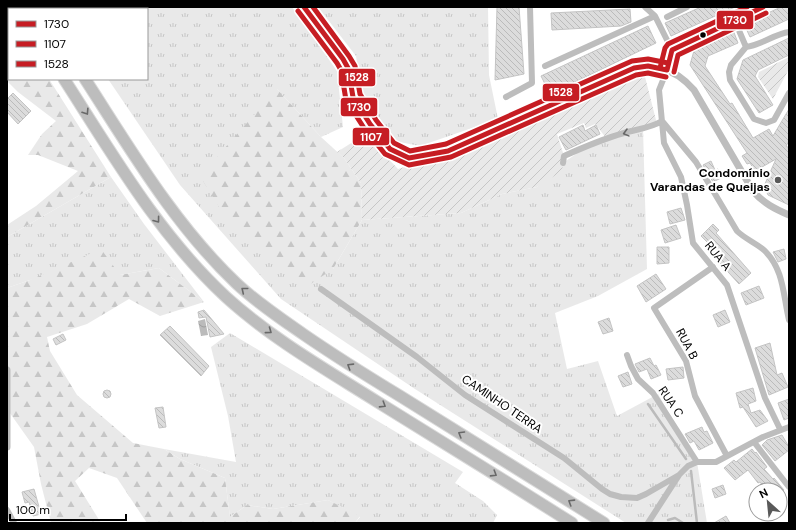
<svg xmlns="http://www.w3.org/2000/svg" width="796" height="530" viewBox="0 0 796 530" font-family="'DM Sans',sans-serif">
  <defs>
    <pattern id="grass-tufts" width="24" height="20" patternUnits="userSpaceOnUse"><rect width="24" height="20" fill="#e9e9e9"/><path d="M3 7l-1-3M5 7V3M7 7l1-3M15 17l-1-3M17 17v-4M19 17l1-3" fill="none" stroke="#c6c6c6"/></pattern>
    <pattern id="forest-firs" width="22" height="20" patternUnits="userSpaceOnUse"><rect width="22" height="20" fill="#e9e9e9"/><path d="M5 1l3.5 6h-7zM16 11l3.5 6h-7z" fill="#c6c6c6"/></pattern>
    <pattern id="garden-furrows" width="10" height="10" patternUnits="userSpaceOnUse"><rect width="10" height="10" fill="#e9e9e9"/><path d="M-1 1l2-2M0 10L10 0M9 11l2-2" fill="none" stroke="#c6c6c6"/></pattern>
    <pattern id="water-waves" width="16" height="10" patternUnits="userSpaceOnUse"><rect width="16" height="10" fill="#bbb"/><path d="M0 5q4-4 8 0t8 0" fill="none" stroke="#9f9f9f"/></pattern>
    <pattern id="building-back-hatch" width="6" height="6" patternUnits="userSpaceOnUse"><rect width="6" height="6" fill="#dcdcdc"/><path d="M-1 5l2 2M0 0l6 6M5-1l2 2" fill="none" stroke="#bbb"/></pattern>
  </defs>
  <rect width="100%" height="100%" fill="#fff"/>
  <path fill="url(#grass-tufts)" d="M60 7H292L337 71 343 127 321 137 277 89 333 269 362 220 461 213 502 194 537 187 563 163 589 145 643 129 647 269 598 296 555 313 567 369 598 361 617 416 658 394 697 462 707 523H626L415 389 281 299 180 185 108 79H147V9H61Z
    M318 7H488L489 75 498 119 420 146 389 140 362 96 356 56Z
    M111 177 144 224 204 302 159 268 120 275 30 280 7 288V237Z
    M230 333 463 472 455 483 483 501 497 515 493 523H355L360 517 328 500 273 509 247 505 230 517 225 478 180 459 164 449 236 462 228 416 211 347Z"/>
  <path fill="url(#forest-firs)" d="M7 16 9 19V79H49L111 177 7 237V225L36 206 78 171 38 155H28L42 134 56 121 18 92 7 81Z
    M277 89 321 137 344 158 361 183 362 220 333 269 306 287 223 214 200 176Z
    M101 249 120 275 159 268 204 302 160 316 129 299 87 324 47 337 50 351 77 395 133 443 164 449 180 459 225 478 230 517 247 505 273 509 328 500 360 516 355 523H147L117 478 89 468 75 481 101 523H51L41 484 34 447 7 409V288L30 280Z"/>
  <path fill="url(#garden-furrows)" d="M789 57V69L773 99 758 77 759 72Z
    M643 69 657 124 607 139 595 124 586 128 584 123 557 134 564 156 562 171 537 187 502 194 461 213 362 220 361 183 344 158 337 152 356 140 378 148 398 169 480 143Z"/>
  <path fill="url(#water-waves)" d="M205 319 208 335 201 336 198 321Z"/>
  <g fill="none" stroke-linecap="round" stroke-linejoin="round">
    <path stroke="#bbb" stroke-width="2.5" d="M648 404 686 459
      M691 471 697 523
      M668 520 675 518 683 523"/>
  </g>
  <path fill="url(#building-back-hatch)" stroke="#c4c4c4" d="M497 7H519L524 74 495 80Z
    M701 7H735L671 36 665 23Z
    M781 7H789V19L750 37 744 24Z
    M630 9 631 22 621 26 552 30 551 13Z
    M648 26 656 43 550 94 541 76Z
    M733 30 738 43 708 56 705 66 730 104 732 103 753 138 769 129 773 136 789 109V141L786 146 789 148V205L768 195 764 186 776 159 755 171 750 163 747 164 742 156 747 153 690 65 695 47Z
    M789 38V55L758 70 755 76 773 105 759 113 737 79 743 60Z
    M13 93 31 111 18 124 7 112V99Z
    M583 125 585 131 596 125 600 134 566 150 559 137Z
    M711 161 715 170 718 169 723 177 713 182 703 165Z
    M681 208 685 220 670 224 667 212Z
    M713 224 719 230 716 233 751 273 739 284 709 251 713 248 701 236Z
    M676 225 681 238 665 243 661 230Z
    M657 247H669V263L657 264Z
    M784 249 786 259 778 262 773 252Z
    M656 274 666 289 646 302 637 286Z
    M759 286 764 298 746 305 741 293Z
    M204 310 224 334 210 337 206 317 199 318 198 312Z
    M725 310 730 322 718 327 713 315Z
    M609 318 613 331 603 334 598 322Z
    M170 326 209 366 201 376 160 335Z
    M63 334 66 340 56 345 53 339Z
    M770 343 777 375 782 373 788 387 769 395 755 348Z
    M650 358 654 366 656 365 661 375 651 379 647 369 639 372 635 364Z
    M683 367 684 378 668 380 666 369Z
    M628 372 632 384 623 387 618 376Z
    M753 388 756 401 748 404 751 413 760 410 768 421 756 427 743 407 740 408 736 393Z
    M103 394a4 4 0 1 1 8 0a4 4 0 1 1-8 0Z
    M789 399V418L784 420 778 403Z
    M163 407 166 427 159 428 155 408Z
    M702 427 704 432 707 431 713 443 699 450 694 441 690 443 685 434Z
    M782 435 789 447V450L775 461 762 445 767 440Z
    M752 449 755 453 756 452 767 467 764 469 773 479 774 478 784 490H766L760 482 758 483 748 470 735 480 724 468 734 460 736 462Z
    M723 485 726 494 715 498 712 489Z
    M34 489 41 514 33 516 29 502 25 503 22 492Z
    M726 516 730 523H714Z"/>
  <g fill="none" stroke-linecap="round" stroke-linejoin="round">
    <g stroke="#dbdbdb" stroke-width="13">
      <path id="motorway" d="M18 7 19 9
        M39 7 40 9
        M64 79C113 155 159 235 226 297 271 338 325 369 376 401 441 441 507 482 572 523
        M85 79C131 150 174 224 236 283 256 302 280 318 303 334 335 356 367 376 400 396 468 438 536 480 604 523"/>
    </g>
    <path stroke="#bdbdbd" stroke-width="6" d="M645 7 655 16 672 50
      M763 7 672 50 667 70 659 90 664 143 681 177 687 205 693 243 727 285 765 398 780 429
      M667 17 687 7
      M735 21 746 47
      M789 32C774 34 762 45 746 47L731 65 729 72 730 80 754 119 766 123 774 120 789 93
      M545 66 655 16
      M506 97 532 83 530 7
      M563 163 564 156C584 147 603 139 624 133 637 129 651 128 662 121L696 162 737 231C745 239 758 244 765 251 784 270 783 295 789 320
      M713 267 654 308 686 361 695 396 727 456
      M321 289 417 357 465 395 564 458 602 489 610 494 621 497 637 498 646 494 679 475
      M627 355 631 366 638 379 653 393 697 462
      M754 442 789 487
      M7 510 14 523
      M648 523 679 475 688 466 697 462H716L763 437 789 427"/>
    <path stroke="#bdbdbd" stroke-width="7" d="M304 7 343 59 348 68 353 97 370 124 390 149 409 158 448 151 486 135 622 73C651 62 673 66 694 90L753 191C763 203 775 209 789 215
      M7 370V447"/>
    <use href="#motorway" stroke="#bdbdbd" stroke-width="11"/>
    <g stroke="#fff" stroke-width="8">
      <path id="bus-1" d="M304 7 343 59 348 68 353 97 370 124 390 149 409 158 448 151 634 68 648 66 667 70
        M667 70 672 50 763 7"/>
    </g>
    <g stroke="#fff" stroke-width="8">
      <path id="bus-2" d="M298 11 337 63 341 70 346 100 364 128 385 154 409 165 451 157 636 75 648 73 666 77
        M674 72 678 55 766 13"/>
    </g>
    <g stroke="#fff" stroke-width="8">
      <path id="bus-3" d="M313 7 349 56 355 66 360 94 376 120 394 143 410 151 446 144 632 61 648 59 668 63
        M660 68 665 48 668 44 747 7"/>
    </g>
    <use href="#bus-1" stroke="#c61d23" stroke-width="5"/>
    <use href="#bus-2" stroke="#c61d23" stroke-width="5"/>
    <use href="#bus-3" stroke="#c61d23" stroke-width="5"/>
  </g>
  <defs><path id="oneway-chevron" d="M-2-3.5L2.5 0L-2 3.5" fill="none" stroke-width="1.6" stroke-linecap="round" stroke-linejoin="round"/></defs>
  <g stroke="#686868">
    <use href="#oneway-chevron" transform="translate(86 112) rotate(57)"/>
    <use href="#oneway-chevron" transform="translate(626 133) rotate(165)"/>
    <use href="#oneway-chevron" transform="translate(157 220) rotate(53)"/>
    <use href="#oneway-chevron" transform="translate(244 290) rotate(-141)"/>
    <use href="#oneway-chevron" transform="translate(269 331) rotate(36)"/>
    <use href="#oneway-chevron" transform="translate(350 366) rotate(-148)"/>
    <use href="#oneway-chevron" transform="translate(383 405) rotate(32)"/>
    <use href="#oneway-chevron" transform="translate(461 434) rotate(-149)"/>
    <use href="#oneway-chevron" transform="translate(494 474) rotate(32)"/>
    <use href="#oneway-chevron" transform="translate(571 502) rotate(-148)"/>
  </g>
  <circle fill="#000" stroke="#fff" stroke-width="1.5" cx="703" cy="35" r="3.5"/>
  <circle fill="#595959" stroke="#fff" stroke-width="1.5" cx="778" cy="180" r="4"/>
  <g text-anchor="middle" dominant-baseline="central" stroke-width="4" stroke-linejoin="round" paint-order="stroke">
    <g font-size="12" font-weight="bold" fill="#000" stroke="#fff" text-anchor="end">
      <text x="770" y="173">Condomínio<tspan x="770" dy="14">Varandas de Queijas</tspan></text>
    </g>
    <g font-size="12" fill="#000" stroke="#fff">
      <text transform="translate(718 256) rotate(51)">RUA A</text>
      <text transform="translate(687 344) rotate(62)">RUA B</text>
      <text transform="translate(671 402) rotate(56)">RUA C</text>
      <text transform="translate(502 404) rotate(34)">CAMINHO TERRA</text>
    </g>
  </g>
  <g stroke="#fff" stroke-width="1.5">
    <rect x="716" y="10" width="38" height="20" rx="4" fill="#c61d23"/>
    <rect x="338" y="68" width="38" height="19" rx="4" fill="#c61d23"/>
    <rect x="542" y="83" width="38" height="19" rx="4" fill="#c61d23"/>
    <rect x="340" y="97" width="38" height="20" rx="4" fill="#c61d23"/>
    <rect x="352" y="127" width="38" height="19" rx="4" fill="#c61d23"/>
  </g>
  <g font-size="11" text-anchor="middle" font-weight="bold" fill="#fff">
    <text x="735" y="24">1730</text>
    <text x="357" y="81">1528</text>
    <text x="561" y="96">1528</text>
    <text x="359" y="111">1730</text>
    <text x="371" y="141">1107</text>
  </g>
  <rect width="796" height="530" fill="none" stroke="#000000" stroke-width="16"/>
  <rect x="8" y="8" width="140" height="72" fill="#ffffff" stroke="#999999"/>
  <rect x="16" y="21" width="20" height="6" fill="#c61d23" stroke="#999999"/>
  <text x="44" y="28" font-size="12" fill="#000000">1730</text>
  <rect x="16" y="41" width="20" height="6" fill="#c61d23" stroke="#999999"/>
  <text x="44" y="48" font-size="12" fill="#000000">1107</text>
  <rect x="16" y="61" width="20" height="6" fill="#c61d23" stroke="#999999"/>
  <text x="44" y="68" font-size="12" fill="#000000">1528</text>
  <g transform="translate(768 502) rotate(333)"><circle r="19" fill="#ffffff" stroke="#999999"/>
  <path d="M0-3L7 15L0 10L-7 15Z" fill="#595959"/>
  <text y="-6" font-size="11" font-weight="bold" text-anchor="middle" fill="#000000">N</text>
  </g>
  <path d="M10 514v6h116v-6" fill="none" stroke="#000000" stroke-width="2"/>
  <text x="16" y="514" font-size="12" fill="#000000" stroke="#ffffff" stroke-width="3" paint-order="stroke">100 m</text>
</svg>
